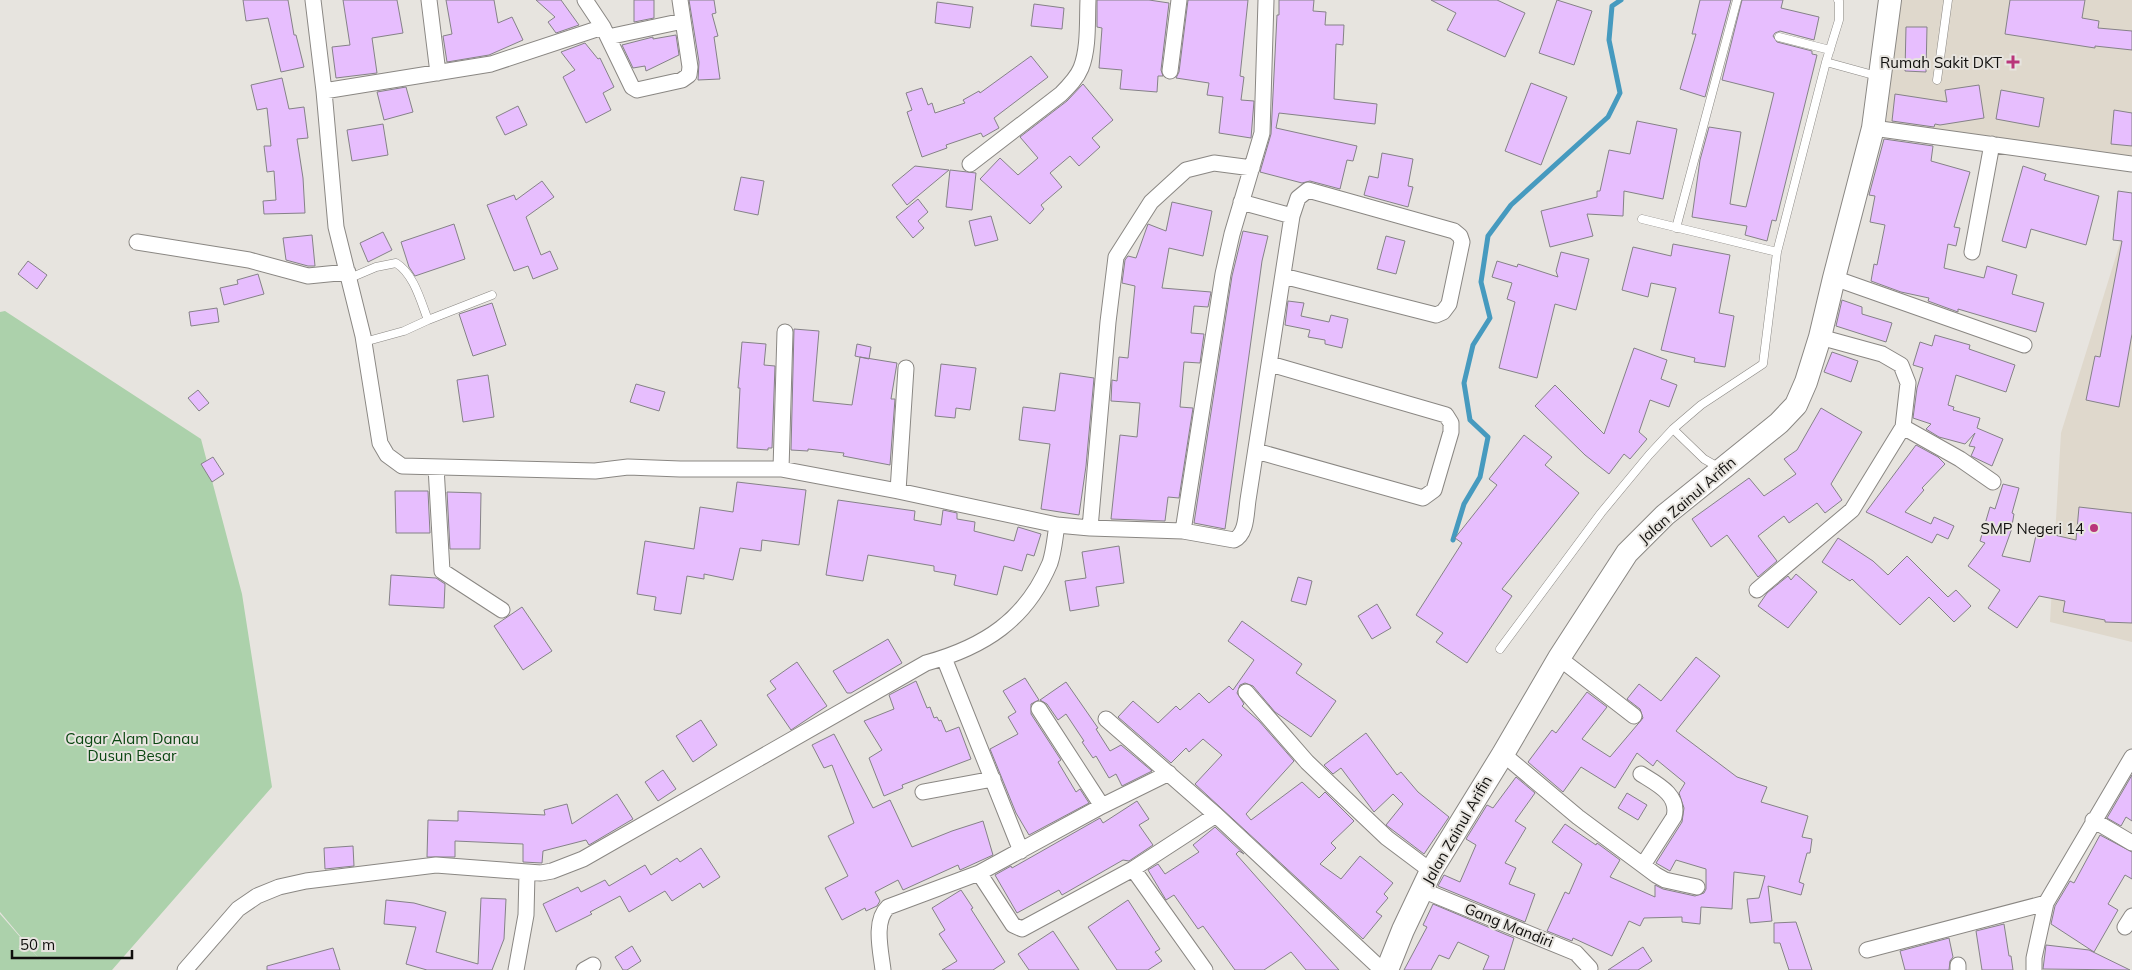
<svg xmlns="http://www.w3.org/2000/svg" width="2132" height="970" viewBox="0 0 2132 970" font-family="Mulish,sans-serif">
  <rect width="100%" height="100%" fill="#e7e4df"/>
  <path fill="#dfd8cc" d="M1900 0H2132V157L1886 124Z
    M2121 240 2132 242V642L2050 622 2061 433Z"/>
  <path fill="#acd1ab" d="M5 311 201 439 242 594 272 787 112 970H0V914L42 962 0 912V312Z"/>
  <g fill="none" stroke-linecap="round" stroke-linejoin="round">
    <path stroke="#469abf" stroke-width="5" d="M1453 540 1464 504 1480 477 1488 437 1470 420 1464 383 1473 345 1490 318 1481 282 1488 236 1511 205 1608 117 1620 93 1609 40 1612 6 1621 0"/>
  </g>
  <path fill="#e7befe" stroke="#858287" d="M243 0H288L294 35H296L304 67 281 72 268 18 246 21Z
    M343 0H397L403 33 372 38 377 73 336 78 332 47 350 45Z
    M446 0H494L498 23 512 17 523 40 489 55 447 62 443 36 452 34Z
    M536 0H561L579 25 556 33 548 22 555 17Z
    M634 0H654V18L634 22Z
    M689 0H714L716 13 712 14 718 36 714 37 720 79 698 80 699 62Z
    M1097 0H1149L1169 3 1161 70 1163 76H1158L1157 92 1120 89 1122 70 1099 68 1102 28 1097 27Z
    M1188 0H1248L1240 76 1244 77 1241 100 1254 101 1251 138 1219 133 1223 97 1207 95 1209 83 1176 78 1179 72Z
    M1279 0H1314L1313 11 1326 12 1325 25H1344L1343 45 1336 44 1334 99 1377 104 1375 124 1279 113 1276 128 1357 146 1353 161 1347 160 1340 189 1310 181 1302 183 1260 172 1271 134 1277 15H1279Z
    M1431 0H1497L1525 13 1505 57 1447 30 1456 13Z
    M1557 0 1592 11 1574 65 1539 53Z
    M1700 0H1731L1705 97 1680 89 1696 34H1692Z
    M1742 0H1783L1781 8 1819 17 1814 40 1780 31 1775 33 1773 36 1777 42 1812 51V54L1817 55 1776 221 1772 220 1767 241 1745 235 1747 226 1692 217 1700 160 1709 127 1741 132 1730 204 1746 207 1774 93 1722 80Z
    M2010 0H2085L2082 18 2099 21 2098 28 2132 31V50L2095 46V48L2005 34Z
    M937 2 973 7 970 28 935 23Z
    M1034 4 1064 8 1062 29 1031 26Z
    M1906 27H1927L1926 72 1905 71Z
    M676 35 679 55 646 71 645 66 633 68 622 45 653 37V39Z
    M585 43 598 59 600 58 614 87 603 93 611 110 586 123 563 77 575 70 561 52Z
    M1031 56 1048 77 994 118 999 128 983 137 981 133 946 145 947 148 922 157 907 112 912 110 906 93 922 88 928 105 932 103 935 113 965 103 963 100 979 91 980 93Z
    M282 78 289 109 304 107 308 138 297 139 303 178 305 213 264 214 263 201 276 200 274 171 267 172 264 146H271L267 108 257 110 251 85Z
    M1531 83 1567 97 1541 165 1505 151Z
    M1083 84 1113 120 1092 138 1100 147 1079 166 1070 156 1050 173 1062 187 1041 205 1044 209 1030 224 980 179 1000 158 1018 175 1038 158 1020 137 1067 101Z
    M1979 85 1984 118 1940 125 1935 124 1934 127 1892 121 1895 94 1947 102 1945 90Z
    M406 87 413 112 384 120 377 92Z
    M2001 90 2044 98 2039 127 1996 119Z
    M518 106 527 125 505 135 496 117Z
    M2114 110 2132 113V146L2111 144Z
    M1637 121 1677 129 1663 199 1624 191 1623 216 1587 214 1593 236 1550 247 1541 211 1597 197V191H1600L1609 150 1630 154Z
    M383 124 388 155 352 161 347 130Z
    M1884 139 1933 146 1931 161 1970 172 1954 227 1960 228 1956 246 1948 244 1944 268 1984 278 1987 266 2017 275 2012 294 2044 303 2036 332 1958 309V312L1928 301 1929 298 1901 292 1871 281 1874 264 1877 265 1885 225 1870 222 1875 196 1869 195Z
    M1382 153 1413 159 1408 186 1413 187 1408 207 1364 195 1369 176 1378 178Z
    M915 166 949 170 907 205 892 185Z
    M2023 166 2046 174 2044 180 2099 196 2086 245 2031 229 2026 248 2002 241Z
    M950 170 976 173 972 210 946 207Z
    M741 177 764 181 758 215 734 210Z
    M542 181 554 197 526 217 541 255 550 251 558 269 533 279 528 266 514 271 487 205 514 195 516 200Z
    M2118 191 2132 193V334L2119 407 2086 400 2095 356 2100 357 2122 241 2113 240Z
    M918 199 928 212 918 221 924 228 913 238 896 217Z
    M1172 202 1212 211 1203 256 1169 248 1162 288 1211 292 1208 307 1194 306 1191 333 1204 334 1200 363 1184 362 1180 407 1193 408 1179 498 1168 497 1165 521 1111 519 1120 435 1137 437 1140 403 1111 401 1112 380 1117 381 1119 357 1128 358 1131 327 1135 286 1122 283 1125 260 1128 256 1136 258 1148 224 1166 231Z
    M991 216 998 240 975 246 969 221Z
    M454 224 465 259 415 276 409 267 401 242Z
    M1243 231 1268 236 1262 261 1225 529 1194 523 1232 276Z
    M383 232 392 250 368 262 360 243Z
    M312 235 315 266H308L286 260 283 238Z
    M1386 236 1405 241 1396 274 1377 269Z
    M1673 244 1730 255 1719 313 1734 316 1725 367 1694 362 1695 358 1661 350 1676 288 1651 283 1648 297 1622 290 1633 247 1671 256Z
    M1561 252 1589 259 1576 310 1555 304 1537 378 1499 368 1515 302 1507 299 1512 283 1492 277 1497 261 1517 267 1518 264 1558 277 1556 271Z
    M28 261 47 275 37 289 18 274Z
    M258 274 264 294 224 305 220 288 238 284 237 280Z
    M1842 300 1862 307V314L1892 323 1886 342 1836 326Z
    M1288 301 1304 303 1301 316 1329 322 1331 315 1348 319 1342 348 1325 344V340L1308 337 1310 330 1285 325Z
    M492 303 506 345 473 356 459 314Z
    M217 308 219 322 191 326 189 312Z
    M794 329 819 331 813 401 852 405 860 357 897 363 891 399H895L890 465 843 456 844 453 808 449V451L791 450Z
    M1935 335 1970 345 1969 349 2015 365 2006 392 1956 375 1948 405 1954 407 1953 410 1980 418 1977 428 2003 439 1992 466 1971 456 1975 447 1969 446 1975 433 1965 444 1939 437 1926 429 1931 424 1913 418 1917 388 1923 368 1913 365 1920 342 1932 346Z
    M742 342 766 344 764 365 775 366 772 448H768V450L737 448 740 388H738Z
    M857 344 871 347 869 359 855 356Z
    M1634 348 1667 360 1661 379 1677 385 1669 407 1650 400 1639 432 1647 439 1630 459 1624 454 1609 474 1585 455 1535 406 1555 385 1604 434Z
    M1832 352 1858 361 1851 382 1824 372Z
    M941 364 976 368 970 410 956 408 955 418 935 416Z
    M1060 373 1094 378 1086 466 1079 515 1041 509 1050 444 1019 440 1023 407 1055 411Z
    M488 375 494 417 463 422 457 380Z
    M636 384 665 392 659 411 630 402Z
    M198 390 209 403 199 411 188 398Z
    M1821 408 1862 432 1831 484 1842 500 1825 513 1817 503 1789 523 1784 516 1758 536 1777 561 1758 577 1727 535 1711 547 1692 519 1749 478 1764 496 1796 474 1784 459 1797 450Z
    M1524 435 1552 457 1545 465 1579 493 1502 589 1512 596 1467 663 1436 642 1443 633 1416 615 1462 543 1455 538 1497 485 1489 479Z
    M1916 445 1938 457 1945 464 1922 488 1924 490 1905 512 1931 524 1934 517 1954 526 1948 539 1937 534 1932 543 1866 512Z
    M213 457 224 474 212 482 201 464Z
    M737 482 806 490 799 545 762 540 761 551 740 548 733 580 704 574V579L687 576 681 614 654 610 656 597 637 594 645 541 694 549 700 507 733 512Z
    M2003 484 2019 488 2012 513 2014 514 2011 531 2002 556 2030 562 2037 531 2076 540 2079 507 2132 513V623L2105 622V620L2063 612 2065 601 2039 596 2017 628 1988 608 2000 590 1968 566 1985 543 1980 541 1990 507 1995 509Z
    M395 491H428L430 533H396Z
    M447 492 481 493 480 549H450Z
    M838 500 915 511 914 520 941 525 943 510 957 513V519L975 522 974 531 1014 541 1018 527 1041 534 1034 556 1027 554 1022 571 1004 566 997 595 954 585 956 575 934 571V566L868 555 863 581 826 575Z
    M1838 538 1873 561 1888 575 1907 556 1948 597 1956 590 1971 606 1954 622 1929 597 1900 625 1852 579 1850 581 1822 562Z
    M1119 546 1124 583 1096 587 1099 606 1070 611 1065 581 1086 578 1082 552Z
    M1796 574 1817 592 1788 628 1758 606 1767 593 1788 576 1791 580Z
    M391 575 436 578 445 584 444 608 389 605Z
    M1298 577 1312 581 1306 605 1291 601Z
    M1377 604 1391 628 1372 639 1358 616Z
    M522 607 552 651 523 670 494 626Z
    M1242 621 1302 664 1296 673 1336 701 1311 737 1275 712 1253 686 1245 683 1240 685 1237 693 1244 704 1242 706 1259 721 1294 761 1246 814 1251 820 1302 782 1319 798 1325 792 1354 821 1331 843 1336 848 1320 864 1341 879 1360 856 1393 883 1384 894 1388 898 1376 912 1382 916 1363 939 1195 784 1222 755 1203 739 1189 752 1186 748 1171 763 1118 717 1133 701 1158 723 1176 706 1180 710 1199 693 1209 703 1229 686 1233 690 1254 660 1228 641Z
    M888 639 902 663 851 693H847L833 671Z
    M1696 657 1720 676 1676 731 1737 777 1767 787 1761 802 1808 816 1802 837 1812 839 1810 853H1807L1799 882 1804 884 1801 895 1768 886 1772 921 1750 923 1747 899 1759 898 1765 876 1734 872 1732 909 1701 907 1700 924 1682 922V917L1644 918 1640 926 1629 921 1612 956 1573 938 1572 941 1547 931 1565 892 1569 894 1582 864 1552 842 1565 824 1596 845 1597 843 1620 860 1610 877 1655 897V885L1663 889 1695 896 1704 893 1706 889V869L1676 860 1670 871 1656 863 1682 822 1684 808 1679 793 1685 783 1657 760 1653 766 1637 753 1615 788 1581 767 1563 792 1528 762 1552 730 1556 733 1587 692 1607 707 1582 739 1610 757 1643 718 1640 709 1627 699 1639 684 1661 701Z
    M797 662 827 706 791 730 767 695 776 689 770 681Z
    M1025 678 1039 700 1031 704V714L1061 760 1058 762 1076 792 1080 789 1089 803 1029 835 1016 813 990 749 1018 734 1008 717 1016 712 1003 691Z
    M916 681 927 708 930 707 934 718 937 717 939 721 941 720 946 732 959 727 971 759 902 785 903 788 884 796 869 758 882 750 864 721 894 709 889 695Z
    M1066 682 1098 728 1096 729 1110 751 1121 745 1152 771 1122 786 1116 774 1109 778 1096 756 1093 758 1082 742 1084 741 1066 714 1058 720 1047 704 1040 700Z
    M701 720 717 745 693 762 676 736Z
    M1366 733 1397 775 1401 772 1418 792 1449 817 1424 854 1386 825 1403 804 1393 794 1374 812 1341 768 1333 774 1324 765Z
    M834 734 873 808 890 800 912 847 952 831 983 821 993 855 960 870 958 865 903 890 898 880 875 892 880 901 877 906 866 911 865 908 842 920 825 888 848 876 828 836 854 823 832 765 824 768 812 745Z
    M663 770 676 789 658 801 645 782Z
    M2132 775V821L2126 817 2121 826 2107 818Z
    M1516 777 1535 793 1515 821 1526 828 1505 863 1516 868 1509 884 1535 894 1525 922 1438 886 1444 875 1460 882 1476 845 1466 839 1487 805 1493 808Z
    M1627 793 1647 805 1638 820 1618 808Z
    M617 794 633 819 589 845 586 840 543 851 542 863 523 862V844L455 841V857H427L428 820 458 821V811L545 815 544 810 567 804 572 824Z
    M1137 801 1149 819 1139 825 1153 845 1129 861 1123 860 1062 895 1059 890 1017 913 995 875 1011 866 1012 868 1100 818 1103 823Z
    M1215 827 1244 854 1239 851 1236 854 1339 970H1306L1291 952 1264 970H1235L1203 926 1198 929 1174 895 1166 900 1148 870 1158 864 1165 874 1199 852 1193 845Z
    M2100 835 2132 852V879L2125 875 2108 904 2118 910 2094 952 2051 924 2055 906 2070 881 2074 883Z
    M353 846 354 866 325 869 324 848Z
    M701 848 720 877 703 888 700 883 672 901 665 891 629 912 620 896 590 912 592 914 556 932 543 904 578 887 581 892 605 880 609 886 645 865 651 875 677 858 680 862Z
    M961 890 973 908 971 909 1005 962 993 970H942L957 961 939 934 945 930 932 908Z
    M481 898 506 899 504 939 492 970H427L406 964 416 927 384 924 386 900 414 903 446 912 436 952 478 964Z
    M1128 900 1160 949 1155 952 1162 961 1148 970H1117L1088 927Z
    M1433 904 1514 938 1504 970H1483L1489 956 1458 942 1449 959 1439 955 1431 970H1404L1427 927 1423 925Z
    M1796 922 1812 970H1789L1780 943H1774V923Z
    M2004 924 2009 956H2011L2013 970H1982L1976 931Z
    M1053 931 1079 970H1029L1018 954Z
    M1949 938 1953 957 1950 961 1949 970H1905L1900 951Z
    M2046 945 2089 950 2130 970 2043 969Z
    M632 946 641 961 627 970H623L615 957Z
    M1643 947 1652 961 1638 970H1608Z
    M333 948 340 970H267V966Z"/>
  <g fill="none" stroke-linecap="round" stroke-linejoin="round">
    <g stroke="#8a8783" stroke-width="9">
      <path id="lane" d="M1779 37 1830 50
        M1826 62 1877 76
        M1937 80 1948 0
        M1642 219 1777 252
        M1676 228 1737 0
        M350 278 376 267 396 263C414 274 421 302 428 320L404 331 364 342
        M428 320 492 295
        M1673 429 1704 459 1720 468
        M1500 649 1601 513 1649 455 1673 429 1701 405 1763 364 1777 252 1826 62 1839 20V1L1838 0"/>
    </g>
    <g stroke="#8a8783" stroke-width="17">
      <path id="street" d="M313 0 324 91 336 227 363 336 380 443 387 455 402 466 595 471 628 467 680 469H781L898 491 1057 525 1090 528 1183 531 1234 540C1247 534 1246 513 1248 500L1292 216 1241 202
        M429 0 438 73
        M585 0 603 27 632 87 637 90 682 80 689 75 690 67 680 0
        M608 37 683 21
        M1170 71 1179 0
        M324 91 491 64 603 27
        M1873 128 2132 164
        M970 164 1061 94C1069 86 1077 78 1081 68 1089 48 1087 21 1088 0
        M137 242 249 260 308 276 348 272
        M1972 252 1992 144
        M1283 276 1436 315 1443 312 1449 304 1462 242 1460 236 1454 231 1308 190 1298 198 1292 216
        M1834 278 2024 345
        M1903 427 1960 459 1993 482
        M1256 451 1423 498 1434 490 1451 432V423L1446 415 1270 364
        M436 467 442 571 502 610
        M781 469 785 332
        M898 491 906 368
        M1090 528 1108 322 1116 257 1151 202 1186 170 1214 163 1252 168
        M1183 531 1223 274 1232 234 1262 133 1266 0
        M1757 590 1852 510 1903 427 1908 383 1901 365 1882 354 1820 337
        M944 658 1021 851
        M1559 658 1634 716
        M1246 692 1307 762 1387 838 1431 871
        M1039 709 1102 806
        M1106 719 1216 815 1382 970
        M1503 754 1578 817 1656 875 1665 880 1697 887
        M1641 774C1657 784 1680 795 1674 817L1643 865
        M923 792 993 779
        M2093 820 2132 843
        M1133 869 1205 970
        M979 873 1013 925 1022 929 1133 869 1216 815
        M1422 890 1576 953 1590 968
        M2125 927 2132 916
        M1867 950 2046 903
        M185 970 238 909 257 896 279 887 306 881 436 865 541 873 552 871 583 859 926 663C984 647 1026 620 1050 563 1054 551 1055 537 1057 525
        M516 970 526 915 527 873
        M584 970 593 965
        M883 970C881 952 873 921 888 907L979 873 1102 806 1169 773
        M1958 970V965
        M2034 970V958L2046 903 2132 757"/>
    </g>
    <g stroke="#8a8783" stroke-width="24">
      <path id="secondary" d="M1387 970 1403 930 1431 871 1503 754 1559 658 1627 553 1665 515 1779 423 1796 405 1806 382 1820 337 1834 278 1873 128 1890 0"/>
    </g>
    <use href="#lane" stroke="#fff" stroke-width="8"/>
    <use href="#street" stroke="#fff" stroke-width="15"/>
    <use href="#secondary" stroke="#fff" stroke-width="22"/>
  </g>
  <g fill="#b9357a" stroke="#e7e4df" stroke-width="2">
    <path d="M2010.5 54.5h5v5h5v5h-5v5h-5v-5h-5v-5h5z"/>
    <circle cx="2094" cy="528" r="5"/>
  </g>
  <g text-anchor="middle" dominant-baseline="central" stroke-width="4" stroke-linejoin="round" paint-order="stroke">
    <g font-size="15" fill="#100f0d" stroke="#e7e4df" text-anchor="end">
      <text x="2002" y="62">Rumah Sakit DKT</text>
      <text x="2084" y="528">SMP Negeri 14</text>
    </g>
    <g font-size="15" fill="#100f0d" stroke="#e7e4df">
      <text transform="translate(1687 500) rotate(-41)">Jalan Zainul Arifin</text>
      <text transform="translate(1457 830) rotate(-60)">Jalan Zainul Arifin</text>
      <text transform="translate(1509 925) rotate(22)">Gang Mandiri</text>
    </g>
    <g font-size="15" fill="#0a4611" stroke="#e7e4df">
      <text x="132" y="738">Cagar Alam Danau<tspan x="132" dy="17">Dusun Besar</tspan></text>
    </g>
  </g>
  <path d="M12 950v8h120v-8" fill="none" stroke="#100f0d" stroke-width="2.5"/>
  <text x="20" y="950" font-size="15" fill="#100f0d" stroke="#e7e4df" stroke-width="4" paint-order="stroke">50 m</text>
</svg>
